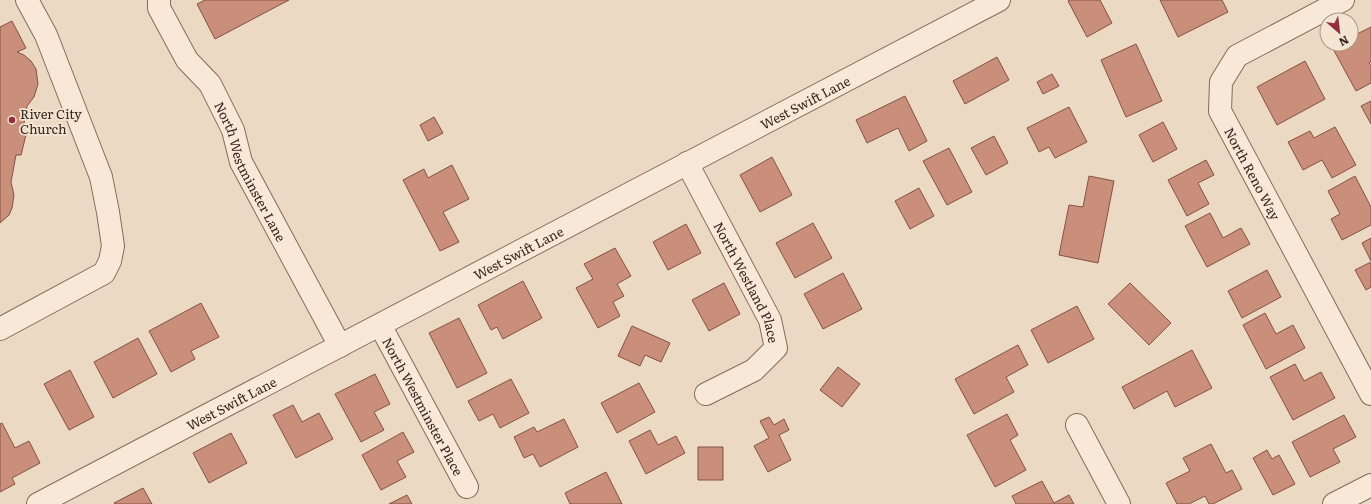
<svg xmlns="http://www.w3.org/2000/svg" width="1371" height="504" viewBox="0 0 1371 504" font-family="Literata,serif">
  <rect width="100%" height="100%" fill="#ecd9c4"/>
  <path fill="#c98f7b" stroke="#845142" d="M205 0H289L215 39 197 4Z
    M1070 0H1100L1112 23 1087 37 1068 1Z
    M1160 0H1222L1228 12 1178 37Z
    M12 21 26 48 17 52 24 55 31 61 36 69 38 84 34 97 27 106 22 135H26L21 155H16L11 182 14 195 12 208 9 215 0 223V27Z
    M1371 27V62L1369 63 1371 66V83L1356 91 1332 47 1338 44H1351V37Z
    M1136 44 1162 101 1126 117 1101 60Z
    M997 57 1009 80 965 104 953 81Z
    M1305 61 1325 99 1277 125 1257 87Z
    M1052 74 1059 86 1043 94 1037 82Z
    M905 96 927 141 909 151 898 128 867 143 856 120Z
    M1371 101V124L1361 106Z
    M1069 107 1087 142 1055 158 1049 147 1039 152 1027 128Z
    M434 117 443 133 428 141 420 125Z
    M1163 122 1177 149 1153 162 1139 135Z
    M1335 127 1356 165 1332 178 1322 160 1303 170 1288 142 1310 131 1314 138Z
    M994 136 1008 163 986 175 971 148Z
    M949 148 972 192 947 205 923 161Z
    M772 157 792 195 760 212 740 175Z
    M1206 160 1214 175 1198 183 1209 204 1187 216 1168 180Z
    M452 165 469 199 443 212 459 242 440 251 403 180 424 169 428 178Z
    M1089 176 1114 181 1098 263 1059 255 1069 205 1083 207Z
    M1355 176 1371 207V225L1342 240 1331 219 1340 214 1328 191Z
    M919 188 934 216 910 229 895 201Z
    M1210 213 1223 238 1241 228 1250 244 1207 267 1185 226Z
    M813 223 832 258 795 278 776 243Z
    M686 224 701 253 668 270 653 242Z
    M1371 238V261L1362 243Z
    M615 248 631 276 617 284 624 296 613 302 620 316 598 328 576 288 593 279 584 264Z
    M1371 262V287L1366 290 1355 270Z
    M1267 270 1281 297 1242 318 1228 291Z
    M843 273 862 309 823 329 804 294Z
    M523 281 542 318 503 339 497 327 491 330 478 305Z
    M724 283 740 314 709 331 692 300Z
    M1130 283 1171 323 1149 345 1108 304Z
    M201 303 219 337 191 351 195 359 171 372 149 331Z
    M1077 306 1094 339 1048 363 1031 330Z
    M1265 313 1276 334 1293 325 1305 348 1266 369 1243 325Z
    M459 318 487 373 457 388 429 333Z
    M632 326 670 343 661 362 645 355 640 366 618 356Z
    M138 338 157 374 113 398 94 362Z
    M1018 345 1028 365 1006 377 1014 392 974 414 955 379Z
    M1192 350 1212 388 1175 407 1167 391 1134 409 1122 387Z
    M1295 364 1304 381 1321 372 1335 398 1293 420 1270 377Z
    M838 367 860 384 842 407 820 390Z
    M70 370 94 417 69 430 44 384Z
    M375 374 390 404 374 412 384 430 361 442 335 394Z
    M511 379 529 413 500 428 493 414 479 421 468 401Z
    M639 383 655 412 617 433 601 403Z
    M293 405 302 422 319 413 333 439 296 458 273 415Z
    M1007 414 1018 435 1010 440 1026 470 995 487 967 435Z
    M1344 415 1356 437 1333 449 1340 462 1310 477 1292 442Z
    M769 417 774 425 784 419 789 430 779 435 791 460 768 472 754 446 769 438 760 421Z
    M564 419 578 447 540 467 533 454 524 458 514 437 534 427 537 432Z
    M2 423 15 448 29 441 40 463 12 478 15 484 0 492V424Z
    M650 430 658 445 676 436 685 453 646 474 629 441Z
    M403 432 414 452 397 461 406 477 381 490 362 455Z
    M231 433 247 463 209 483 193 453Z
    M1211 444 1226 473 1232 470 1242 489 1213 504H1209L1205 496 1189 504H1177L1166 483 1190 471 1183 458Z
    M698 447H723V480H698Z
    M1267 450 1272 459 1279 455 1295 484 1273 495 1253 458Z
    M606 472 622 504H570L565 493Z
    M1042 481 1054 503 1069 495 1074 504H1016L1012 496Z
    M143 488 152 504H115L114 503Z
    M407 495 412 504H389Z"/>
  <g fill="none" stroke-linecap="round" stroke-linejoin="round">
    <g stroke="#866b5b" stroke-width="24">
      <g id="minor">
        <path id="s1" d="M159 0V8L187 60 210 84 233 130 241 162 340 346"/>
        <path id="s2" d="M1343 0 1237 56 1221 82 1220 111 1371 394"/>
        <path id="s3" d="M687 163 770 320 776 348 754 370 706 394"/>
        <path id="s4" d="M380 325 467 487"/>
        <path d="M0 329 104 273 110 261 113 246 108 212 101 177 46 35 27 0"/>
        <path d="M1077 425 1119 504"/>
        <path id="s5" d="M38 504 999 0"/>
        <path d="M1334 504 1371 485"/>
      </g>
    </g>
    <use href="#minor" stroke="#f7e8d7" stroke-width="22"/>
  </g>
  <circle fill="#922e3f" stroke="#f4e5d3" stroke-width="1.5" cx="12" cy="120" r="4"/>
  <g text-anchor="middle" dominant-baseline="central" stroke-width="3.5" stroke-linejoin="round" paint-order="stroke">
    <g font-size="13" fill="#37261f" stroke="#f4e5d3">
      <text stroke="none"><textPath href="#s5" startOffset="866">West Swift Lane</textPath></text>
      <text stroke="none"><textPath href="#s1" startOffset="197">North Westminster Lane</textPath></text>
      <text stroke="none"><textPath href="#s2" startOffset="250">North Reno Way</textPath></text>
      <text stroke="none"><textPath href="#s5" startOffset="542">West Swift Lane</textPath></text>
      <text stroke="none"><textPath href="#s3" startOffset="134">North Westland Place</textPath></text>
      <text stroke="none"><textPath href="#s5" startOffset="218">West Swift Lane</textPath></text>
      <text stroke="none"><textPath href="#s4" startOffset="92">North Westminster Place</textPath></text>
    </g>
    <g font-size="13" fill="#37261f" stroke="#f4e5d3" text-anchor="start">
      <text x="20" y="113">River City<tspan x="20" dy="15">Church</tspan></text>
    </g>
  </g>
  <g transform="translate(1339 32) rotate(152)"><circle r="19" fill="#f4e5d3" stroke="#a8998b"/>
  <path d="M0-3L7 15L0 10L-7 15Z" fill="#922e3f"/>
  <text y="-6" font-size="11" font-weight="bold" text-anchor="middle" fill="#37261f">N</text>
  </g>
</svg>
